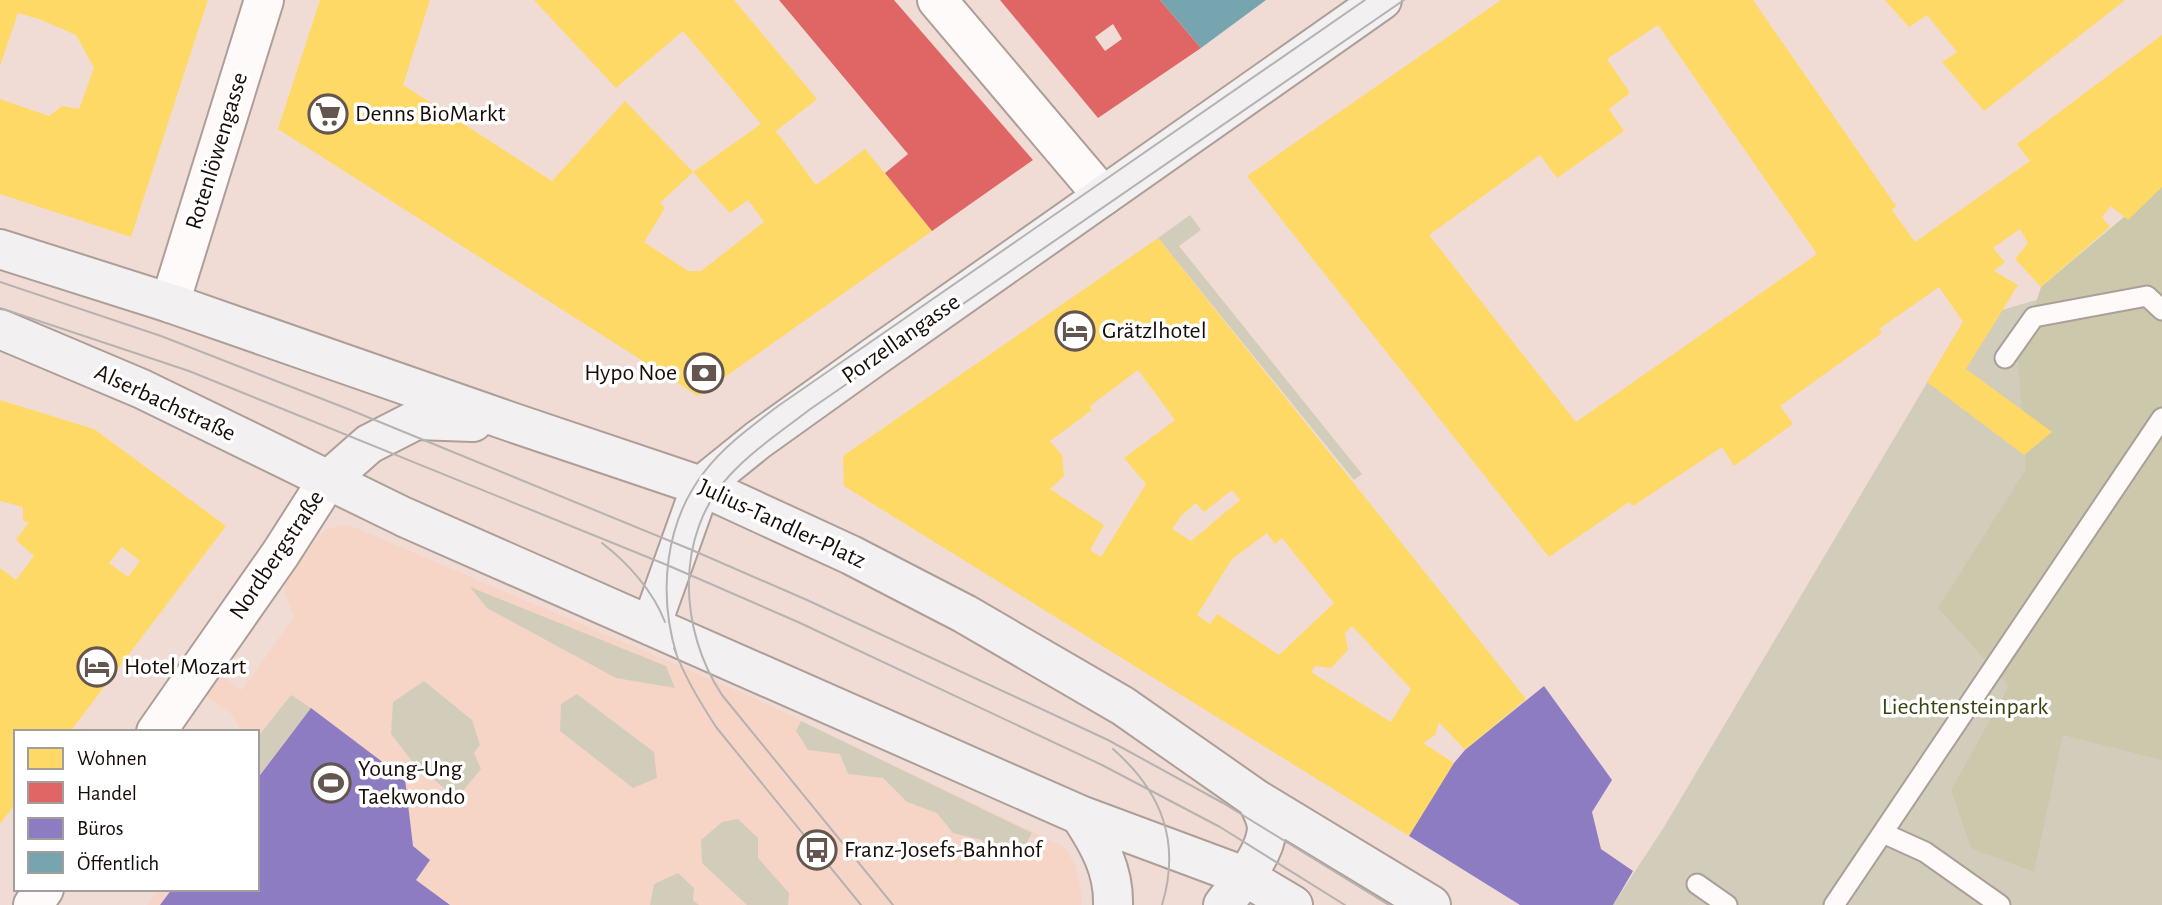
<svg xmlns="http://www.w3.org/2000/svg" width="2162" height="905" viewBox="0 0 2162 905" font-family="'Alegreya Sans',sans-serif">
  <rect width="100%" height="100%" fill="#f0dcd4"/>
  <path fill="#f6d5c7" d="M341 525H349L752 697 1040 835 1064 847 1068 853 1075 865 1082 895 1081 905H147L159 889H257V732H242L229 711 205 696 203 692 217 673 242 690 294 617 285 594V582L319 536 327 529Z"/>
  <path fill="#d2cdbb" d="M1190 215 1201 230 1179 246 1362 474 1354 480 1158 238Z
    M2162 262V905H1613L1664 827 1963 322Z
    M470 587 666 666 675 688 616 678 487 608Z
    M424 681 472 720 480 745 474 753 481 769 457 798 415 765 391 734 393 702Z
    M577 694 654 752 657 778 633 788 560 731 561 704Z
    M291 695 311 708 257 778V738Z
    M801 721 1032 833 1019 857 991 858 982 840 953 833 937 813 907 802 883 778 848 774 840 754 808 750 796 731Z
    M738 819 758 838V858L789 893 788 905H747L702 863 701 840 722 822Z
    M678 873 694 888 693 900 699 905H650L654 884Z"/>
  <path fill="#cbc8ac" d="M2162 185V760L2063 735 2034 872 1971 848 1951 790 2009 686 1938 608 2026 469 2018 360 2041 287Z"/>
  <path fill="#ffd966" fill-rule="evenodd" d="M0 0H208L131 237 0 194V99L49 116 62 106 79 109 94 68 76 35 39 19 18 13 0 66Z
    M320 0H430L403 85 552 181 625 101 693 172 660 203 665 208 644 242 688 271H701L764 222 748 200 730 213 693 172 761 124 683 31 616 88 534 0H734L817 99 776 131 816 185 865 149 932 231 698 396 278 129Z
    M1501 0H1753L1896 206 1892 210 1915 242 2030 161 2017 144 2162 35V187L2128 220 2111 206 2102 217 2110 227 2041 287 2015 259 2028 243 2020 229 1993 248 2005 262 1994 271 2018 285 1966 369 2052 432 2024 455 1927 382 1963 322 1939 287 1879 329 1882 333 1780 406 1793 424 1734 466 1722 447 1633 506 1629 502 1549 557 1247 176ZM1658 25 1817 254 1576 422 1429 235 1540 155 1557 178 1624 131 1609 109 1630 93 1607 59Z
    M1885 0H2125L1984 111 1942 62 1957 52 1927 15 1909 27Z
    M1158 238 1526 699 1465 750 1439 722 1435 735 1423 743 1454 763 1409 836 844 486 843 456ZM1138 370 1175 420 1124 458 1146 484 1101 557 1090 550 1104 525 1050 489 1064 476 1062 455 1050 441 1092 410 1090 406ZM1232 490 1240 500 1191 541 1172 529 1181 516 1196 503 1204 512ZM1267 533 1275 544 1282 538 1334 603 1279 655 1217 614 1210 624 1197 615 1232 559ZM1352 626 1411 689 1391 722 1311 672 1315 666 1331 668 1348 650 1345 633Z
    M0 400 94 429 226 526 70 732H16V803L0 824V568L16 580 34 556 16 540 29 522 23 521V507L0 501ZM122 547 140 561 128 577 109 563Z"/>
  <path fill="#e06666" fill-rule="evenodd" d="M779 0H894L1033 160 932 231 885 173 908 154Z
    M1000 0H1160L1201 48 1098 118ZM1113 24 1122 39 1105 51 1095 37Z"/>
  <path fill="#8e7cc3" d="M1544 686 1612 780 1592 812 1601 849 1633 871 1613 905H1520L1409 836 1454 763 1465 750Z
    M311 708 405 779 413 846 430 860 416 880 450 905H160L172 889H257V779Z"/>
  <path fill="#76a5af" d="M1160 0H1266L1201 48Z"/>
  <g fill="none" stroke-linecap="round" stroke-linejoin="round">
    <g stroke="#ad9e98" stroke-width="23">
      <path id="lane" d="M2005 358 2034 317 2147 296 2162 310
        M1883 833 1925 852 2000 905
        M1697 884 1727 905
        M1834 905 2162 418"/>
    </g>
    <g stroke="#ad9e98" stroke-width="42">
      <path id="street" d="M937 0 1103 196
        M170 303 264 0
        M156 732 281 553 327 481
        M33 905 44 889"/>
    </g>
    <g stroke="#ad9e98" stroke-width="42">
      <path id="secondary" d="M0 249 170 303 514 423 701 486 851 555 965 614 1123 706 1256 799 1431 905
        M0 329 142 389 404 517 1080 815 1244 876 1293 905
        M327 481 369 444 416 420 473 422
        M701 486 758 440 874 357 1382 0
        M651 626 701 486
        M1080 815C1099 844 1114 870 1113 905
        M1223 905C1239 884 1265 856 1267 829 1267 818 1261 808 1256 799"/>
    </g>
    <use href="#lane" stroke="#fdfaf9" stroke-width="19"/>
    <use href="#street" stroke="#fdfaf9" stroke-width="38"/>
    <use href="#secondary" stroke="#f3f0f2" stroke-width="38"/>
    <path stroke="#b6b2af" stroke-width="2" d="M0 282 161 336 348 409 692 550 807 600 1108 740 1223 803 1389 905
      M0 308 189 371 667 565 798 622 1102 765 1220 827 1345 905
      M602 543C628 563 653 591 665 622
      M674 648C684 676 700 702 716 727L861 905
      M677 656C658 595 664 523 705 471 725 445 752 426 778 406L1365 0
      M1113 749C1162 792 1181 842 1162 905
      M893 905 722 695C679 630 674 535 730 475 753 450 782 431 809 410L1404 0"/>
  </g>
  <defs>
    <g id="supermarket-ring" transform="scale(2.0125)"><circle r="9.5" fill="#fff" stroke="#64554f" stroke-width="1.5"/><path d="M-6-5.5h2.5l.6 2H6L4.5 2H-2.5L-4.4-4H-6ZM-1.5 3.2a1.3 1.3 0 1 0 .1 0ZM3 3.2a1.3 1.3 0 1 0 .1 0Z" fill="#64554f"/></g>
    <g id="hotel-ring" transform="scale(2.0125)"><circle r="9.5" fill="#fff" stroke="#64554f" stroke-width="1.5"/><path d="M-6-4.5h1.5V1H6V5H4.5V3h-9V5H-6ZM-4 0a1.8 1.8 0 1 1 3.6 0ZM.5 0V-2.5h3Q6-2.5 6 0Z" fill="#64554f"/></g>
    <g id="bank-ring" transform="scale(2.0125)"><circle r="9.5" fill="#fff" stroke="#64554f" stroke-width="1.5"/><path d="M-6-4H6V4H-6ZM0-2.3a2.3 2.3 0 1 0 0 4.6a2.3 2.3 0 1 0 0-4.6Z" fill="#64554f"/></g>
    <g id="stadium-ring" transform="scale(2.0125)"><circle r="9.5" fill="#fff" stroke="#64554f" stroke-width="1.5"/><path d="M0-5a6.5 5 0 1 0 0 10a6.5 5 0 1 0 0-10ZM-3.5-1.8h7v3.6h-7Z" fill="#64554f"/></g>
    <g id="bus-ring" transform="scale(2.0125)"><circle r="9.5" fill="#fff" stroke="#64554f" stroke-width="1.5"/><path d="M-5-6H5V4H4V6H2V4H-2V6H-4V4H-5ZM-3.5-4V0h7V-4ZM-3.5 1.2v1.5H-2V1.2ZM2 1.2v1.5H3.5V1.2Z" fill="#64554f"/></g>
  </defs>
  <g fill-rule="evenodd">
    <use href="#supermarket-ring" x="328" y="114"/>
    <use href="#hotel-ring" x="1075" y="331"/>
    <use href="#bank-ring" x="704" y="373"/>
    <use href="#hotel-ring" x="97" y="667"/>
    <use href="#stadium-ring" x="331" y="783"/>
    <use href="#bus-ring" x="817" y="850"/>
  </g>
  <g text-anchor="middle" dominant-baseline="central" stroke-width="7" stroke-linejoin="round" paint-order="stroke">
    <g font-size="24" fill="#180c07" stroke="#fff" text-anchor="start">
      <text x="355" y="114">Denns BioMarkt</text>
      <text x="1102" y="331">Grätzlhotel</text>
      <text x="677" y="373" text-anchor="end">Hypo Noe</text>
      <text x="124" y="667">Hotel Mozart</text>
      <text x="358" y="769">Young-Ung<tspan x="358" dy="28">Taekwondo</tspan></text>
      <text x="844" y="850">Franz-Josefs-Bahnhof</text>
    </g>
    <g font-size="24" fill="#180c07" stroke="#fff">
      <text transform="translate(217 151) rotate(-73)">Rotenlöwengasse</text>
      <text transform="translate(901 339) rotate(-35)">Porzellangasse</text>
      <text transform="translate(165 403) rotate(25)">Alserbachstraße</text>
      <text transform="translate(782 524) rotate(25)">Julius-Tandler-Platz</text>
      <text transform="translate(277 555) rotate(-56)">Nordbergstraße</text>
    </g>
    <g font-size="24" fill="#3a4210" stroke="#fff">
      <text x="1965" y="707">Liechtensteinpark</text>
    </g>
  </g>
  <rect x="14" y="730" width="245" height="161" fill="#ffffff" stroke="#a39e9c" stroke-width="2"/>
  <rect x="28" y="748" width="35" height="21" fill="#ffd966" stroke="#a39e9c" stroke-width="2"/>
  <text x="77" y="765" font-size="21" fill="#180c07">Wohnen</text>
  <rect x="28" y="782" width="35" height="21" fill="#e06666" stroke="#a39e9c" stroke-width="2"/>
  <text x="77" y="800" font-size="21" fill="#180c07">Handel</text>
  <rect x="28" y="818" width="35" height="21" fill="#8e7cc3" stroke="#a39e9c" stroke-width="2"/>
  <text x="77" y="835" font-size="21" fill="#180c07">Büros</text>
  <rect x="28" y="852" width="35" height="21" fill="#76a5af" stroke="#a39e9c" stroke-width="2"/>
  <text x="77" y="870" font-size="21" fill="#180c07">Öffentlich</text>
</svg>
